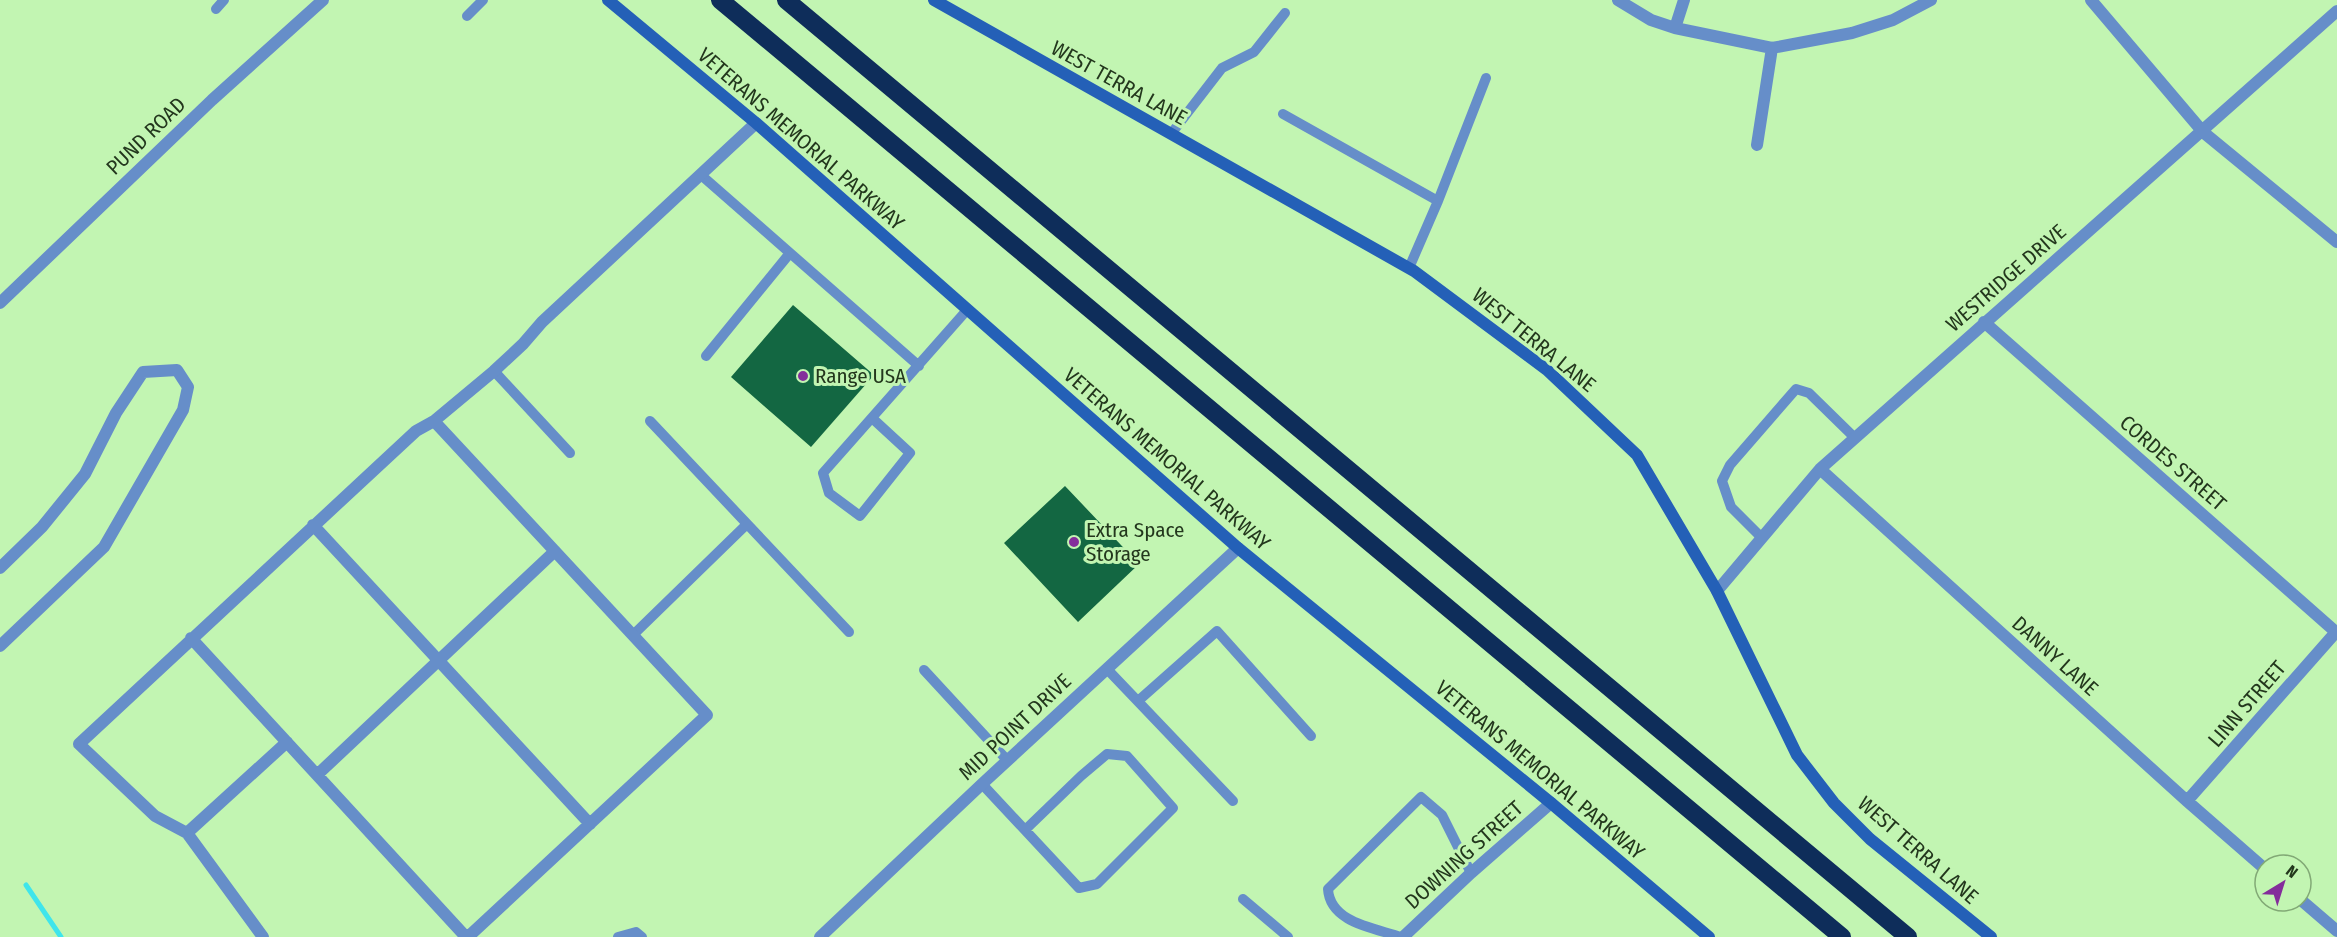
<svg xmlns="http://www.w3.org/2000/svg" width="2337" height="937" viewBox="0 0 2337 937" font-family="'Fira Sans Condensed',sans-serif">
  <rect width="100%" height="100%" fill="#c2f5b2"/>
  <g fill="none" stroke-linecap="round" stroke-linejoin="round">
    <path stroke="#3fe5eb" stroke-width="5" d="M26 885 61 937"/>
  </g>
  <path fill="#136742" d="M793 305 874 375 811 447 731 377Z
    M1065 486 1139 564 1078 622 1004 543Z"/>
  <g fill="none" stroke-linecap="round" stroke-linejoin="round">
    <path stroke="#668ec9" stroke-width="10" d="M216 9 224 0
      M467 16 483 0
      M1283 114 1438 201 1409 268
      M1171 134 1222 68 1254 52 1285 13
      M701 175 919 366
      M1438 201 1486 78
      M706 356 790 253
      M494 371 570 453
      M872 418 910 453 860 516 829 493 823 473 967 310
      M650 421 849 632
      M1762 538 1731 507 1722 481 1730 465 1796 389 1809 393 1855 438
      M633 635 746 525
      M1107 669 1233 801
      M924 670 1007 760
      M1138 701 1217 631 1311 736
      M982 784 1079 888 1097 884 1173 808 1127 756 1107 754 1081 776 1025 830
      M1243 899 1288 937
      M618 937 636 932 642 937
      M1401 937C1375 928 1330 923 1328 889L1421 797 1442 815 1471 873"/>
    <path stroke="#668ec9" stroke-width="12" d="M1618 0 1651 20 1675 28 1772 48 1852 33 1893 20 1931 0
      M2091 0 2203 132 2337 242
      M1675 28 1684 0
      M1757 145 1772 48
      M0 303 212 100 323 0
      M1984 322 2337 633
      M434 421 707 715 468 937
      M1820 469 2187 801 2265 869
      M313 525 590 824
      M0 568 42 527 85 474 116 413 143 372 177 370 188 387 183 410 104 547 0 646
      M1717 591 1820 469 2337 11
      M191 638 466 937
      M317 775 555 551
      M2187 801 2336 632
      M187 833 287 742
      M2301 900 2337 931
      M263 937 187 833 155 816 79 744 416 431 434 421 494 371 523 344 542 322 756 123
      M820 937 982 784 1238 548
      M1403 937 1471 873 1551 803"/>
    <path stroke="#2460b7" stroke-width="12" d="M608 0 756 123 1238 548 1551 803 1709 937
      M934 0 1414 271 1547 370 1637 455 1717 591 1797 755 1834 803 1870 839 1991 937"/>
    <path stroke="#0e2d5a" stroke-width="18" d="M720 0 1842 937
      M786 0 1908 937"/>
  </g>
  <g fill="#842d9b" stroke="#c2f5b2" stroke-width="2">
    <circle cx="803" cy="376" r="6"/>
    <circle cx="1074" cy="542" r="6"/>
  </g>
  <g text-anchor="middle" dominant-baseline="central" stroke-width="6" stroke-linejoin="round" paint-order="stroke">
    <g font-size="21" fill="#23371d" stroke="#c2f5b2">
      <text transform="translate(1119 83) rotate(29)">WEST TERRA LANE</text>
      <text transform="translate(146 136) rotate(-44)">PUND ROAD</text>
      <text transform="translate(801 139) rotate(41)">VETERANS MEMORIAL PARKWAY</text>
      <text transform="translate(2006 278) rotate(-41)">WESTRIDGE DRIVE</text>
      <text transform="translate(1534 340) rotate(39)">WEST TERRA LANE</text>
      <text transform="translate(1167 459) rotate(41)">VETERANS MEMORIAL PARKWAY</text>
      <text transform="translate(2173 463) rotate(41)">CORDES STREET</text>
      <text transform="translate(2055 656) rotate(42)">DANNY LANE</text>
      <text transform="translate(2247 704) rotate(-49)">LINN STREET</text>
      <text transform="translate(1015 727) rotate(-43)">MID POINT DRIVE</text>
      <text transform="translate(1540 770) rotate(40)">VETERANS MEMORIAL PARKWAY</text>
      <text transform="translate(1918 850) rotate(41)">WEST TERRA LANE</text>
      <text transform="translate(1464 855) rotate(-42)">DOWNING STREET</text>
    </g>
    <g font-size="21" fill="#23371d" stroke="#c2f5b2" text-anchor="start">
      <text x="815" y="376">Range USA</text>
      <text x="1086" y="530">Extra Space<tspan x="1086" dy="24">Storage</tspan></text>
    </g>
  </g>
  <g transform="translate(2283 883) rotate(38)"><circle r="28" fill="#c2f5b2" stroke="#82a976" stroke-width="1.5"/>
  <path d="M0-4.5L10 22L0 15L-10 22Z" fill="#842d9b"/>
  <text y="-9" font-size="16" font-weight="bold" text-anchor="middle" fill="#23371d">N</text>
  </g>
</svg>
